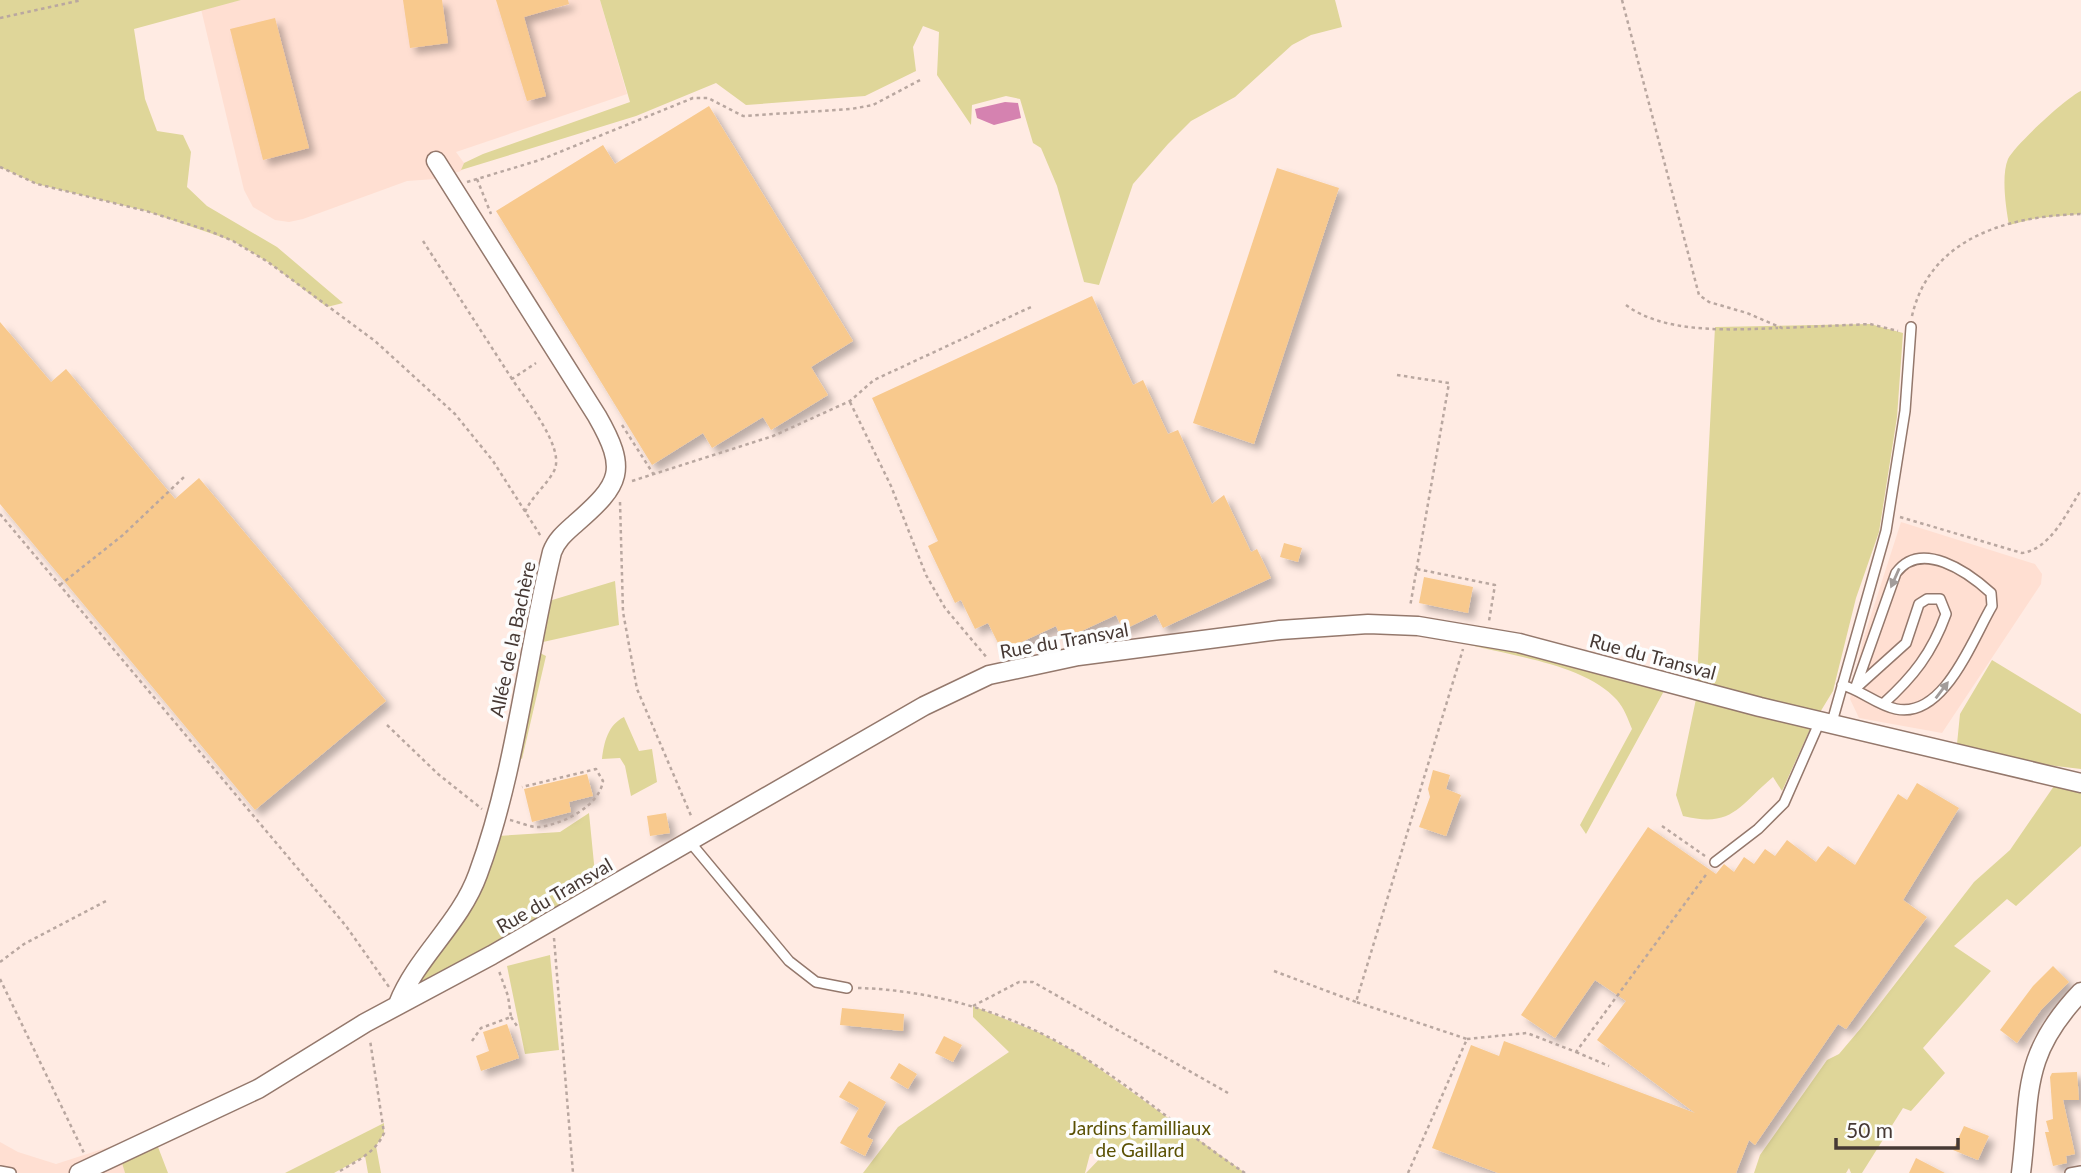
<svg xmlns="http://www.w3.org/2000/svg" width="2081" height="1173" viewBox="0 0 2081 1173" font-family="Lato,sans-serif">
  <defs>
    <filter id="shadow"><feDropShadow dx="6" dy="6" stdDeviation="3.5" flood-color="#0004"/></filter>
  </defs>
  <rect width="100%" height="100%" fill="#ffebe3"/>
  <path fill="#ffdfd2" d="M241 0H600L627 94 456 152 464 163 461 171 435 179 407 181 303 219 289 222 275 220 253 207 244 190 201 9Z
    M1901 522 2035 564 2042 574 2041 584 1942 733 1859 718 1850 699 1863 640Z
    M0 1142 18 1152 56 1164 118 1144 125 1173H0Z"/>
  <path fill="#dfd699" d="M0 0H241L134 29 145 99 157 131 183 135 191 152 187 187 207 206 277 247 343 303 327 307 268 262 233 241 146 211 37 184 0 167Z
    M600 0H1335L1342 27 1311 35 1292 45 1235 97 1191 121 1168 144 1133 184 1099 285 1084 282 1057 186 1041 148 1033 143 1020 99 1006 96 972 105 971 125 937 75 939 32 923 26 913 47 916 71 865 96 746 105 716 83 636 116 461 170 464 163 483 154 630 102Z
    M2081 91V214L2037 218 2009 225C2006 208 2001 176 2008 159 2015 145 2067 97 2081 91Z
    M1870 324 1903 333 1897 417 1879 532 1856 598 1833 691 1811 727 1782 791 1773 777C1738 807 1732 828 1683 816L1676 795 1696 699 1715 327Z
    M615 581 619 625 543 642 549 601Z
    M1479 641 1664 691 1586 834 1580 825 1632 729C1628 719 1624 708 1617 700 1586 665 1513 656 1470 645Z
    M540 653 546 656 522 759 516 756Z
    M1992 660 2081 714V769L2039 764 1957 744 1960 714Z
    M624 717 639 751 652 749 657 782 631 796 625 766 620 758 602 759C604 742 608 725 624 717Z
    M2054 786 2081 791V846L2016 906 2007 899 1954 946 1991 971 1923 1048 1945 1073 1911 1111 1903 1108 1862 1173H1851L1849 1168 1846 1173H1754L1760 1155 1827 1060 1839 1054 1861 1028 1974 882 2010 850Z
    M589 813 596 884 420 986 415 978C453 929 482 899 498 836L560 832Z
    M550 955 559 1050 525 1054 507 966Z
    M973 1006 1040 1033 1079 1054 1245 1173H1086L1107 1151 1090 1154 1085 1173H863L898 1127 1009 1052 973 1017Z
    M384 1123V1133L376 1146 381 1173H368L365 1156 334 1173H285Z
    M158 1147 168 1173H125L122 1163Z"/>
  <path fill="#d582b0" d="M1005 102 1018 103 1021 118 994 125 977 118 975 109Z"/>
  <path fill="#f8c98d" filter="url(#shadow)" d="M403 0H442L448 43 410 48Z
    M496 0H568L569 4 524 17 546 96 527 101Z
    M275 18 309 148 263 160 230 29Z
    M709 106 853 341 811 367 828 395 771 430 763 417 712 448 703 433 652 465 496 211 603 145 615 164Z
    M1277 168 1339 188 1254 444 1193 423Z
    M1092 296 1133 385 1143 380 1168 434 1178 430 1212 504 1224 495 1251 552 1257 549 1271 578 1163 628 1156 614 1123 630 1116 615 1062 640 1056 626 1002 651 988 623 975 629 961 600 955 603 928 546 938 541 872 398Z
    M0 322 51 382 66 369 175 499 199 478 386 701 255 810 0 504Z
    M1284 543 1302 548 1298 562 1280 557Z
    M1424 577 1473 587 1468 613 1419 603Z
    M1433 770 1450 775 1446 789 1461 795 1446 836 1419 827 1430 797 1428 789Z
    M587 774 593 796 569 802 571 812 532 822 524 789Z
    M1917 783 1959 808 1903 900 1927 917 1846 1029 1838 1024 1755 1145 1749 1140 1736 1173H1498L1432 1148 1471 1045 1499 1056 1504 1041 1695 1113 1597 1040 1626 1001 1595 980 1555 1038 1521 1015 1648 827 1716 874 1724 864 1734 872 1744 857 1754 864 1765 849 1775 856 1787 840 1816 862 1828 846 1855 865 1898 794 1907 800Z
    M666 813 670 833 650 836 647 816Z
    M2053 966 2069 982 2041 1010 2017 1043 2000 1030 2033 986Z
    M842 1008 904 1014 903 1031 840 1025Z
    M507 1024 519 1058 481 1071 476 1056 489 1051 483 1032Z
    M944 1036 962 1045 953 1062 935 1053Z
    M899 1063 917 1074 908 1089 890 1078Z
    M2077 1072 2079 1100H2063L2075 1154 2066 1156 2067 1163 2053 1166 2045 1132H2049L2046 1121 2053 1119 2050 1077 2052 1073Z
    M849 1081 886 1102 867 1137 873 1140 865 1156 840 1143 859 1108 839 1097Z
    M1964 1126 1989 1136 1978 1160 1953 1150Z
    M1916 1158 1945 1173H1909Z"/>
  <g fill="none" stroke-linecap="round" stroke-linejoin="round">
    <g stroke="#94786c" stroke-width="12">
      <path id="service" d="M1842 685C1861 690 1877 705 1896 709 1944 719 1972 640 1992 606L1991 593C1968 572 1921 539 1896 573L1855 689
        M1856 688 1906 643 1919 604 1927 599H1940L1946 614C1932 653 1913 677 1883 704
        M1832 722 1886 531 1905 411 1911 327
        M690 842 789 961 816 982 847 988
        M1715 862 1758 829 1784 803 1820 721
        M0 1171 11 1173
        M2070 1173 2081 1171"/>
    </g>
    <g stroke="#94786c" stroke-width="21">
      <path id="minor" d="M398 1004C417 956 460 924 478 874 516 771 526 658 552 552 557 539 566 532 576 523 621 484 628 470 597 416L436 161
        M79 1173 258 1089 365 1023 492 955 924 706 989 675 1078 656 1280 630 1368 624 1418 626 1519 643 1760 707 2081 783
        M2021 1173C2031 1093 2020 1056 2081 992"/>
    </g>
    <path stroke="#b9a7a0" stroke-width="2.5" stroke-dasharray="3.5 3.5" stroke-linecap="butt" d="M1622 0 1699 295 1709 302 1747 313 1782 328 1870 324 1898 331
      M0 18 82 0
      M0 167 37 184 146 211 207 230 233 241 268 262 375 341 455 414 493 461 542 538
      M477 179 491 214
      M467 182 540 160 693 98H708L743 116 851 109 873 105 922 79
      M423 241 512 379
      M1626 305C1664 334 1732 330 1778 328
      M1912 316C1930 237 2009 216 2081 214
      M1397 375 1449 383 1410 607
      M850 402 891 486 926 575 945 608 988 659
      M622 425 654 475
      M632 481 773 436 850 401 874 380 1031 307
      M620 502 623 612 637 689 692 818
      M525 512C532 496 546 486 554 471 566 448 525 399 512 379L536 363
      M0 514 346 926 389 987
      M1900 517 2022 553C2051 549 2067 512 2081 490
      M1417 569 1495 585 1489 621
      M60 585 123 535 184 477
      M1019 650 1044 638
      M387 725 438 774 482 809
      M510 820C519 822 529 827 538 827 561 825 599 807 603 781L596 769 522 787
      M1662 826 1705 856
      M554 938 573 1173
      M0 962 24 944 106 901
      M1274 971 1356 1002
      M0 979 84 1153
      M858 988C935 990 1015 1014 1080 1055 1138 1091 1189 1136 1245 1173
      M973 1006 1019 982H1033L1228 1093
      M511 1017 517 1026
      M1467 1039 1527 1033 1576 1052 1708 872
      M472 1041 481 1028 511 1017 508 996 499 971
      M1576 1052 1609 1066
      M340 1171C357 1161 376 1152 384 1133L370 1040
      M1408 1173 1467 1039 1356 1002 1463 649"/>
    <use href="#service" stroke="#fff" stroke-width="9"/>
    <use href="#minor" stroke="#fff" stroke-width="18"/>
  </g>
  <defs><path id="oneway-solid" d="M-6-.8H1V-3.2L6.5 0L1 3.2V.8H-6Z" transform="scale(1.75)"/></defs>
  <g fill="#a29c9a">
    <use href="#oneway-solid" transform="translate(1895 578) rotate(114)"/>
    <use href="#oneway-solid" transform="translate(1942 690) rotate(-53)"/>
  </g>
  <g text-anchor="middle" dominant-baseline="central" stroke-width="7" stroke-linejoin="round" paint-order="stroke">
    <g font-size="19" fill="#463934" stroke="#fdfdfd">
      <text transform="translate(512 639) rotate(-78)">Allée de la Bachère</text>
      <text transform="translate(1064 640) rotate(-10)">Rue du Transval</text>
      <text transform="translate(1653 656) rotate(15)">Rue du Transval</text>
      <text transform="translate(554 895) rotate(-30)">Rue du Transval</text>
    </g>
    <g font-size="19" fill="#5a5003" stroke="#fdfdfd">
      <text x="1140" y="1127">Jardins familliaux<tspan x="1140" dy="22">de Gaillard</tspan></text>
    </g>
  </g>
  <path d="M1836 1138v10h122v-10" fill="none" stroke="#463934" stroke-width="3.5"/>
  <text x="1846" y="1138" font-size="21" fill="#463934" stroke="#fdfdfd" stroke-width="5" paint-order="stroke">50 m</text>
</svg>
